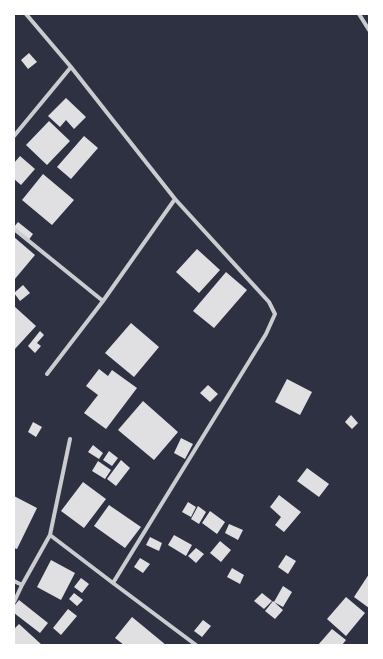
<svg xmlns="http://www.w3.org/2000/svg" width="383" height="659" viewBox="0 0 383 659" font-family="'Nunito Sans',sans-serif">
  <rect width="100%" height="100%" fill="#2d3142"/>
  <path fill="#e0e0e3" d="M29 53 37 62 28 69 21 60Z
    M66 98 86 117 74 129 66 120 60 127 48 116Z
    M49 121 70 141 47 165 26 145Z
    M84 136 98 148 71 179 57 167Z
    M20 156 35 169 21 185 14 179V163Z
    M43 174 74 200 52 225 22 200Z
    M18 222 33 234 28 241 14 230V227Z
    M14 237 35 255 14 280Z
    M197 249 220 270 199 293 176 272Z
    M226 272 247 290 214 328 193 311Z
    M23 285 30 293 20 301 14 293Z
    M14 306 36 326 14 350Z
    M131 323 159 347 134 377 105 353Z
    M40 331 44 335 37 343 41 346 35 353 28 346Z
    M99 369 108 376 112 370 137 388 106 429 84 413 98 395 86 386Z
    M287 379 312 392 300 415 275 402Z
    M208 385 218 394 210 402 200 393Z
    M143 401 178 432 154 460 118 430Z
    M351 415 358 423 352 429 345 422Z
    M33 422 42 427 36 437 28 432Z
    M181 438 193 444 185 459 174 453Z
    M93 445 103 453 99 459 88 452Z
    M109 451 118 458 112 466 103 460Z
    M121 460 130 468 116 486 107 479Z
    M98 461 111 470 105 479 92 471Z
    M307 468 329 484 319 497 297 481Z
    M83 482 106 499 84 528 61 511Z
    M279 495 301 512 284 532 275 525 281 517 270 507Z
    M14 496 37 508 17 549 14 548Z
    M188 502 196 507 191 517 182 512Z
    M109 505 141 527 125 548 94 526Z
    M198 506 206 512 199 524 191 519Z
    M210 511 225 522 217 534 202 523Z
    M229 524 243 530 238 540 225 533Z
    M174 535 192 545 186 556 168 545Z
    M150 537 162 543 159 551 146 545Z
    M220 541 231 550 221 562 210 553Z
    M196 548 204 554 196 563 188 556Z
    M286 555 296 561 288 574 278 567Z
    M140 558 150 564 143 573 134 567Z
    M51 560 75 573 61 600 37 587Z
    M232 568 244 575 240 584 227 577Z
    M369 574V608L354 597Z
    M81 578 89 584 82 593 74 587Z
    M283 586 292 592 283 607 274 602Z
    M74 593 83 600 77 606 69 599Z
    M262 593 272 601 264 609 254 601Z
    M346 597 365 613 346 636 327 619Z
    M19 600 48 623 40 633 14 613V606Z
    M273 601 283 610 275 619 265 611Z
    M68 609 77 616 61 635 53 628Z
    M132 617 166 645H124L115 638Z
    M203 620 211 626 202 637 194 631Z
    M19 624 42 645H14V629Z
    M332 629 346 640 342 645H318Z"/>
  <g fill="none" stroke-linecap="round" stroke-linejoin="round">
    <path stroke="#caccd0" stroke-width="4" d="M359 14 369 30
      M14 136 71 67 26 14
      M14 229 103 301
      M47 374 103 301 175 199
      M50 535 113 583 266 334 275 314 269 302 175 199 71 67
      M14 581 22 585 14 602
      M113 583 196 645
      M22 585 50 535 70 439"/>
  </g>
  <rect width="383" height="659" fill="none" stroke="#ffffff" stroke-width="30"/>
</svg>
